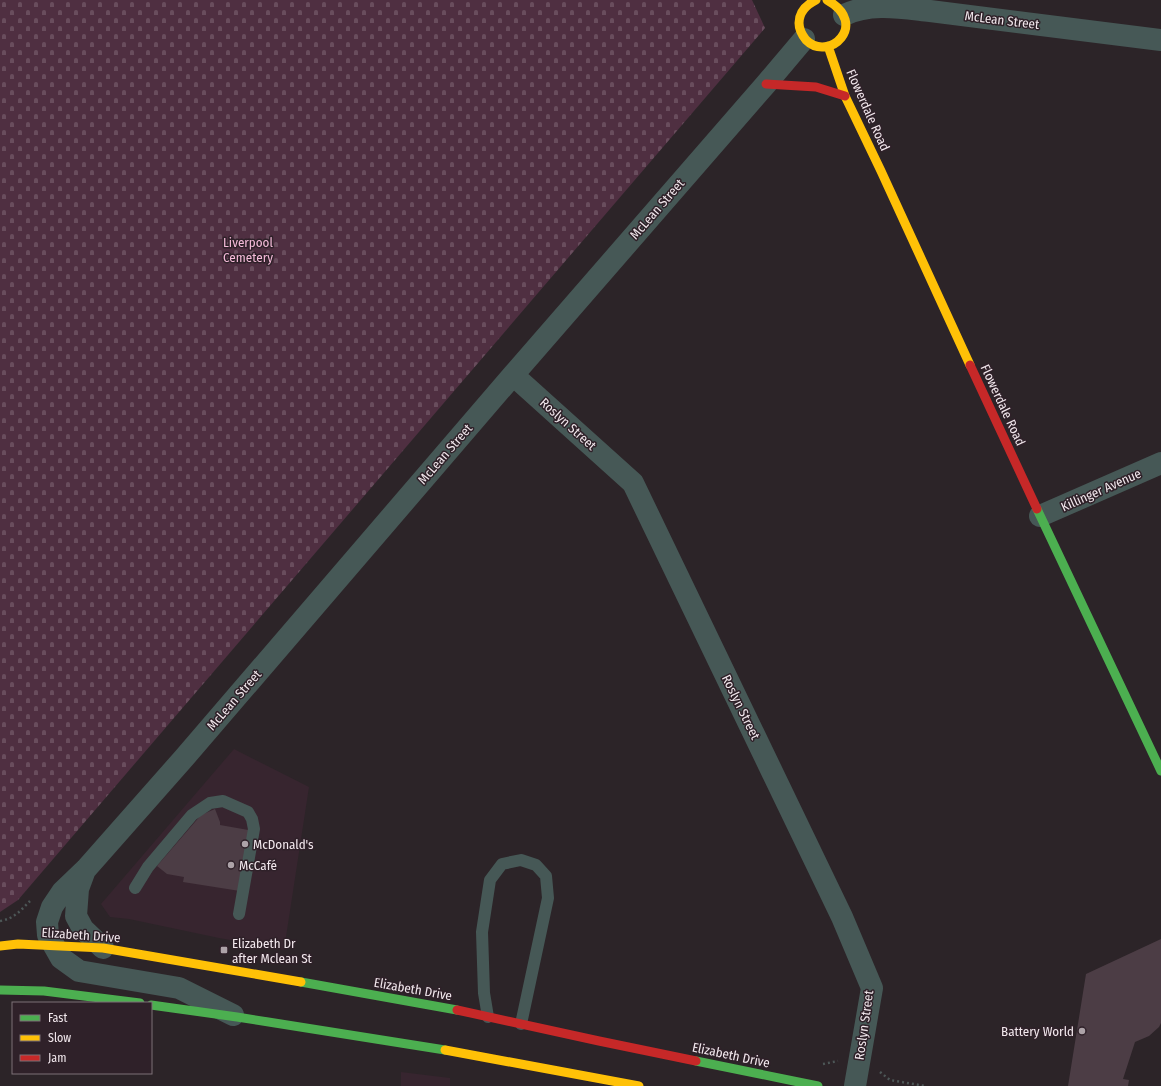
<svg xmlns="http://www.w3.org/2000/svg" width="1161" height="1086" viewBox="0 0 1161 1086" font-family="'Fira Sans Condensed',sans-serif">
  <defs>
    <pattern id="cemetery-stones" width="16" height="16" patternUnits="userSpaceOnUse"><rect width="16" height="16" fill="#4f2f41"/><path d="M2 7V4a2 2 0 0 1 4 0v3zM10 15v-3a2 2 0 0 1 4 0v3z" fill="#694d5d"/></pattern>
  </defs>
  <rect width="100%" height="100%" fill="#2c2428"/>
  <path fill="#37252f" d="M234 749 309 787 284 950 219 938 129 919 110 917 101 904Z
    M401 1072 450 1078V1086H401Z"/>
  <path fill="url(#cemetery-stones)" d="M0 0H752L765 28 18 900 0 912Z"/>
  <path fill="#4c3d45" d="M215 809 220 822V825L254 831 240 891 183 882 184 877 167 874 157 866 201 815Z
    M1161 939V1023L1159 1027 1149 1036 1135 1042 1123 1079 1129 1080 1128 1086H1068L1086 974Z"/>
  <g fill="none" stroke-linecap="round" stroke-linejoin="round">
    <path stroke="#4d5757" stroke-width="2.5" stroke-dasharray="2 3" stroke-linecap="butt" d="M0 921C14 919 21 910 30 901
      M823 1064 838 1061
      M880 1072 890 1080 925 1086"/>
    <path stroke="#465856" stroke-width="12" d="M135 888 148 867 192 815 210 803 223 801 248 812 252 819 254 829 239 914
      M488 1017 484 993 482 932 490 880 502 864 521 860 536 865 546 876 548 898 521 1024"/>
    <path stroke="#465856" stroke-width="22" d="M844 15C871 2 902 8 930 11L1161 40
      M513 375 633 483 842 917 872 988 855 1086
      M1040 516 1161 463
      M85 870 78 889 76 916 83 929 103 948
      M233 1015 179 988 79 971 61 958 48 935 47 922 52 907 62 892 86 869 184 758 513 375 766 84 804 39"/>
    <path stroke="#4caf50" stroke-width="9" d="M1037 509 1161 771
      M301 982 457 1010
      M0 990 44 991 140 1003
      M151 1005 237 1017 445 1050
      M696 1061 818 1086"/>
    <path stroke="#ffc107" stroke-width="9" d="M816 0C806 5 799 12 799 23 799 30 802 35 806 40 829 63 870 24 827 0
      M828 46 845 96 881 171 970 365
      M0 946 18 944 103 948 301 982
      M445 1050 639 1086"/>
    <path stroke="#c62828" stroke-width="9" d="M766 84 816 87 845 96
      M970 365 1037 509
      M457 1010 599 1041 696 1061"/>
  </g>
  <g fill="#ada3a8" stroke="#2f2129" stroke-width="1.5">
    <circle cx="245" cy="844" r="4"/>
    <circle cx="231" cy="865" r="4"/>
    <rect x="220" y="946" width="8" height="8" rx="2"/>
    <circle cx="1082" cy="1031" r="4"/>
  </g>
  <g text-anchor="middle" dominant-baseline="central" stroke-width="3" stroke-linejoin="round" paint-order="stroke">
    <g font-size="13" fill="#f2e8ed" stroke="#2f2129">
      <text transform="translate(1002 20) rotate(7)">McLean Street</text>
      <text transform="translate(868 110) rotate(66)">Flowerdale Road</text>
      <text transform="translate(657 209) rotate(-49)">McLean Street</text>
      <text transform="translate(1003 405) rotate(65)">Flowerdale Road</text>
      <text transform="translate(568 424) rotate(42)">Roslyn Street</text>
      <text transform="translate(445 454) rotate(-49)">McLean Street</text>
      <text transform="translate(1101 490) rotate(-24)">Killinger Avenue</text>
      <text transform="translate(234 700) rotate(-49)">McLean Street</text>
      <text transform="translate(741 707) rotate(64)">Roslyn Street</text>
      <text transform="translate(81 935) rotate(4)">Elizabeth Drive</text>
      <text transform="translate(413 989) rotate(10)">Elizabeth Drive</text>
      <text transform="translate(864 1025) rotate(-82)">Roslyn Street</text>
      <text transform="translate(731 1055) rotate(12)">Elizabeth Drive</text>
    </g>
    <g font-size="13" fill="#f5bbd9" stroke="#2f2129">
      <text x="248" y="242">Liverpool<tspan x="248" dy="15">Cemetery</tspan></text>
    </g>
    <g font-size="13" fill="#f2e8ed" stroke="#2f2129" text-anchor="start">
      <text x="253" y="844">McDonald's</text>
      <text x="239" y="865">McCafé</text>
      <text x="232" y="943">Elizabeth Dr<tspan x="232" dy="15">after Mclean St</tspan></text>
      <text x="1074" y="1031" text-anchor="end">Battery World</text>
    </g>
  </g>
  <rect x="12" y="1002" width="140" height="72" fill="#2f2129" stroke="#7d7177"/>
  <rect x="20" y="1015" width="20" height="6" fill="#4caf50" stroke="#7d7177"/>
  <text x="48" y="1022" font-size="12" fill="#f2e8ed">Fast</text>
  <rect x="20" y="1035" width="20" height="6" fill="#ffc107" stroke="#7d7177"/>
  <text x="48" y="1042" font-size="12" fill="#f2e8ed">Slow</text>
  <rect x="20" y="1055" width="20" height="6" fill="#c62828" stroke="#7d7177"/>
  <text x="48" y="1062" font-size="12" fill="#f2e8ed">Jam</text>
</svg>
